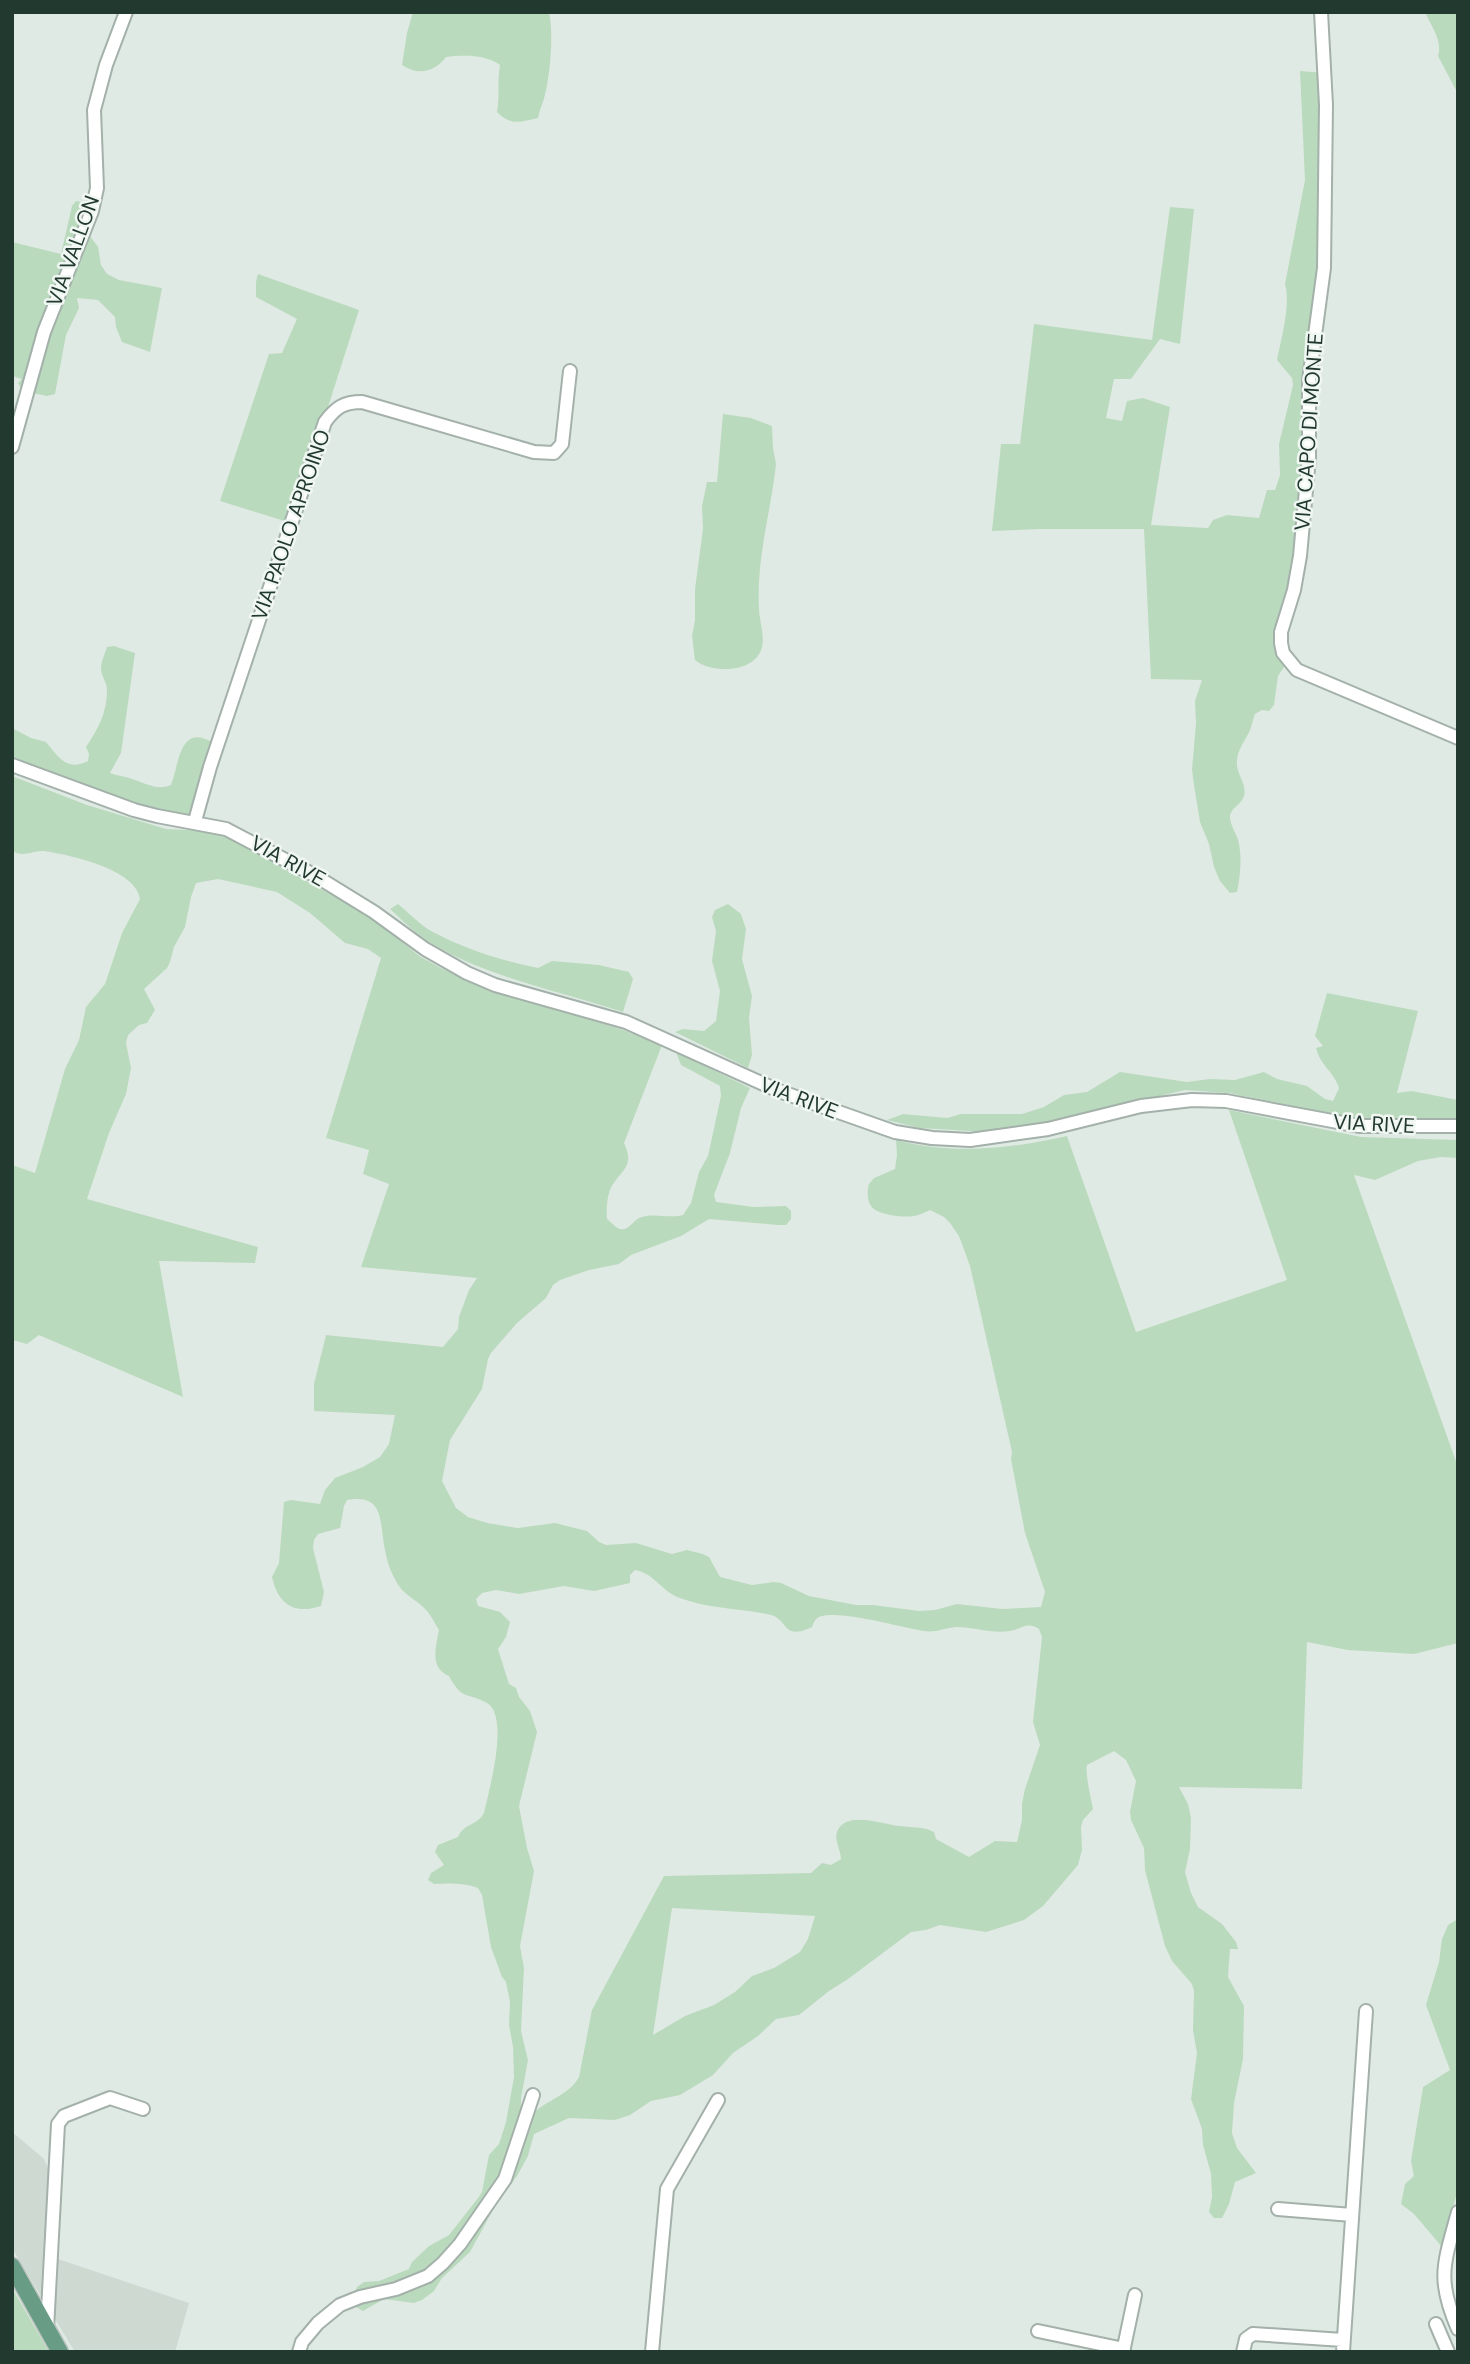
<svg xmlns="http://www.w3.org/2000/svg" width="1470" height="2364" viewBox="0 0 1470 2364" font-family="'DM Sans',sans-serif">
  <rect width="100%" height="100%" fill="#e0eae4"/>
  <path fill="#ced9d2" d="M12 2132 43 2158 57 2185 59 2195 58 2259 189 2303 175 2352H75L12 2248Z"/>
  <path fill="#badabd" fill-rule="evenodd" d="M413 12H549C554 35 550 80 543 102 541 107 539 112 538 118 520 122 511 126 497 112 500 96 497 81 500 65 485 54 463 55 446 57 435 72 418 76 402 65L407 33Z
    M1425 12H1458V94L1438 56C1443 41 1431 26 1425 12Z
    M1300 71 1325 73V145L1308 470 1283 625 1286 664 1278 676 1274 705 1269 711 1262 710 1255 714C1253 719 1252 725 1250 730 1245 742 1236 750 1237 765 1238 776 1247 785 1244 796 1241 806 1230 807 1230 818 1231 828 1238 835 1239 844 1242 858 1240 878 1237 892L1230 893 1220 881 1214 867 1209 844 1200 822 1194 785 1192 770 1196 723 1195 701 1202 680 1151 679 1144 529H1040L992 531 1001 444H1020L1034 324 1152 340 1170 207 1194 209 1180 344 1160 339 1131 379H1114L1106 418 1122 421 1127 401 1143 398 1170 407 1151 525 1208 528 1213 520 1227 515 1259 518 1267 490H1275L1280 475 1279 444 1293 385 1292 378 1277 360C1281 339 1291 304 1285 284L1305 180Z
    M76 201 88 203 92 215 90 236 98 247 101 265 107 274 119 280 162 288 150 352 122 342 116 327 115 317 98 300 77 298 79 308 66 335 55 394 47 396 23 391 18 383 22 379 12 376V242L61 254 72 206Z
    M258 274 359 310 291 523 220 501 269 354 282 353 297 319 256 297V282Z
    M723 414 751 418 772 426 773 448 776 464C771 512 756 559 759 608 759 621 766 637 761 650 753 673 711 674 695 660L692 636 695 620V589L703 529 702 506 707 482H717Z
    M114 646 135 653 121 753 110 773C117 776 125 776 132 779 146 783 156 791 171 785 179 765 179 723 212 742L195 815C132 809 70 781 12 758V728L31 738 46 742C58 756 66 772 88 761L89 754 86 747C98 729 107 713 107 690 107 682 101 676 101 669 101 661 105 654 107 647Z
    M12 776 87 805 166 829 210 831 225 836 357 909 379 923 419 956 439 967 468 981 623 1030 662 1045 624 1143C636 1169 619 1170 610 1190 607 1198 606 1211 607 1219 611 1222 616 1228 620 1229 628 1231 632 1222 639 1218 654 1212 669 1219 683 1215L691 1203 699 1172 708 1156 721 1096 720 1086 681 1065 676 1052 750 1088 741 1108 730 1153 714 1195 716 1202 754 1207 786 1206 791 1211V1219L786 1225H778L709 1219 681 1236 631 1255 619 1264 589 1270 560 1280 553 1285 546 1298 517 1323 491 1353 488 1359 482 1389 450 1440 442 1481 456 1508 468 1517 487 1523 518 1528 555 1523 587 1531 599 1542 606 1545 636 1543 672 1554 687 1550 703 1554 709 1557 720 1577 752 1585 774 1582 781 1583 809 1596 856 1605H873L919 1611 935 1610 957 1604 1002 1609 1041 1607 1045 1592 1025 1533 1011 1459 1012 1452 970 1266 959 1236 950 1223 944 1217 930 1210C925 1212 920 1215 914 1216 904 1218 877 1215 871 1206 867 1200 867 1190 869 1184L874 1178 895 1169 897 1155 896 1140C953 1155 1010 1149 1067 1136L1136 1332 1287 1280 1229 1110 1361 1137 1458 1140V1158L1441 1157 1418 1161 1375 1180 1354 1175 1458 1467V1643L1414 1654 1348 1650 1307 1642 1302 1789 1179 1787 1188 1804 1191 1818 1190 1849 1185 1872 1191 1893 1198 1907 1222 1924 1236 1942 1238 1949H1230L1228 1977 1244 2006 1243 2059 1234 2103 1232 2133 1237 2148 1256 2173 1235 2182 1229 2204 1222 2218H1214L1209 2212 1212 2197 1211 2174 1203 2145 1202 2129 1191 2099 1197 2053 1193 2030 1194 1991 1192 1984 1172 1961 1165 1946 1145 1870 1144 1848 1131 1820 1130 1812 1136 1781 1126 1760 1114 1751 1087 1765C1085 1774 1091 1798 1093 1809L1083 1820 1081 1827 1082 1850 1078 1865 1043 1906 1024 1920 986 1932 940 1925 926 1930 911 1932 848 1979 829 1991 799 2015 776 2019 758 2036 733 2053 713 2075 680 2095 651 2101 630 2115 615 2120 569 2118 534 2134 528 2156 517 2176 495 2206 470 2252 442 2278 434 2291 422 2300 414 2303 384 2299 363 2311 356 2307 352 2301 357 2287 364 2282 379 2281 409 2269 412 2262 429 2246 449 2235 478 2198 482 2192 489 2155 499 2144 506 2122 514 2077 513 2047 509 2025 510 2002 506 1982 502 1977 491 1947 482 1895 478 1888C465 1883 448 1883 434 1884L428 1880 431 1873 444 1865 435 1852 438 1845 458 1837C464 1823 477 1826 484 1813 489 1790 510 1717 487 1703 466 1691 463 1702 449 1676 429 1668 436 1646 439 1630 434 1622 430 1613 423 1607 416 1600 405 1595 399 1586 392 1575 387 1563 385 1550 379 1524 386 1493 347 1500L344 1506 340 1528 318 1534 314 1540 313 1548 324 1592 321 1606C294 1615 278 1604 272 1577L279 1563 284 1502 291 1500 320 1504 325 1490 335 1478 363 1467 380 1457 389 1444 395 1415 314 1411V1384L326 1335 443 1347 458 1329 459 1317 469 1290 477 1278 361 1267 389 1184 363 1174 369 1150 326 1138 381 958 368 949 345 943 310 913 277 892 218 879 196 883 191 897 185 927 174 947 170 962 167 968 144 989 155 1010 147 1023 139 1025 128 1035 126 1043 131 1068 126 1094 109 1133 87 1199 258 1247 255 1263 159 1261 183 1397 39 1335 27 1344 12 1340V1165L35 1173 65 1069 79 1040 86 1007 105 984 122 933 140 899C136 869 70 855 44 851 32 850 25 858 12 851ZM635 1570C654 1573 662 1592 680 1598 708 1609 742 1608 771 1615 789 1620 782 1641 812 1627 814 1622 816 1617 822 1616 845 1611 899 1627 924 1631 935 1633 945 1628 956 1627 974 1627 991 1634 1010 1631 1022 1629 1027 1621 1039 1629L1042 1637 1033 1722 1040 1745 1025 1789 1022 1804V1820L1017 1842 995 1841 969 1857 936 1839 934 1832 927 1829C917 1827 908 1827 899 1826 882 1824 845 1810 837 1832 834 1841 841 1850 841 1859L831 1865 822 1863 811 1873 664 1876 592 2010 579 2077C569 2095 547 2100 532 2114L521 2112V2098L528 2060 521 2031 524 1968 520 1946 534 1871 527 1848 519 1806 537 1732 530 1711 519 1697 516 1688 509 1684 498 1649 506 1637 510 1622 500 1612 478 1606 476 1599 482 1593 496 1590 519 1594 564 1586 594 1591 630 1583V1575ZM672 1908 815 1916 808 1939 800 1952 774 1968 752 1976 735 1992 714 2005 685 2016 653 2035Z
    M398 904C409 913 420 925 433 932 465 949 502 961 538 968L552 961 599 965 629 972 633 979 623 1012C562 992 486 977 431 943 416 934 403 921 390 909Z
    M728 904 741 914 746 929 742 959 752 996 749 1018 752 1055 748 1068 675 1032 683 1029 704 1031 716 1021 720 991 712 961 716 931 712 917 715 910Z
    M1327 993 1418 1011 1397 1093 1412 1091 1458 1100V1122L1363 1120 1229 1093 1185 1090 1039 1125 987 1132 919 1128 887 1120 903 1114 947 1118 961 1114H1022L1044 1107 1064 1095 1087 1092 1120 1072 1187 1082 1210 1079 1235 1080 1264 1072 1277 1079 1307 1086 1325 1099 1333 1101 1339 1088C1334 1072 1320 1065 1316 1048L1323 1046 1315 1036Z
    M1458 1919V2189L1442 2247 1414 2214 1401 2204 1405 2184 1414 2176 1411 2161 1423 2087 1450 2070 1426 2005 1439 1962 1442 1939 1448 1925Z
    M12 2288 49 2352H12Z"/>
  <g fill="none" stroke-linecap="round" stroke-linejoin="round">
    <g stroke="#a3b1aa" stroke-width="16">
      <path id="minor" d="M1321 12 1326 105 1324 268 1309 380V457L1300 556 1294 590 1281 632V643L1283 653 1297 670 1458 738
        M12 447 44 332 92 211 97 188 94 110 106 65 126 12
        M12 765 134 810 157 816 226 829 314 875 374 912 425 949 467 973 495 985 626 1022 779 1091 895 1132 932 1138 970 1140 1048 1129 1141 1106 1192 1100 1226 1101 1359 1126H1458
        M195 821 210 767 325 422C336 407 344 402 362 402L534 452 554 453 562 444 570 371
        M1278 2209 1352 2215
        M1458 2212C1444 2263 1436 2279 1458 2329
        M1436 2324 1448 2352
        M47 2329 58 2124 64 2116 110 2098 143 2109
        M1038 2331 1124 2349
        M299 2352 302 2342 318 2323 340 2305 360 2297 396 2289 428 2276 443 2263 460 2244 505 2179 533 2095
        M652 2352 667 2189 718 2100
        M1123 2352 1135 2295
        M1243 2352 1246 2339 1253 2334 1343 2340
        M1343 2352 1366 2011"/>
    </g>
    <g stroke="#bdc4c1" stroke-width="19">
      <path id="major" d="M12 2266 60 2352"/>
    </g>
    <use href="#minor" stroke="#fff" stroke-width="12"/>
    <use href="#major" stroke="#689c85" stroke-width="16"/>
  </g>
  <g text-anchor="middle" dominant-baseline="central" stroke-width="5" stroke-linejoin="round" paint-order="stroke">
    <g font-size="21" fill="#22392f" stroke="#f0f7f2">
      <text transform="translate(73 251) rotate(-70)">VIA VALLON</text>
      <text transform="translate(1309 432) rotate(-86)">VIA CAPO DI MONTE</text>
      <text transform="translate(291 525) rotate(-71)">VIA PAOLO APROINO</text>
      <text transform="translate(288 861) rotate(29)">VIA RIVE</text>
      <text transform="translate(799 1098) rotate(21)">VIA RIVE</text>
      <text transform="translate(1374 1124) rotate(3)">VIA RIVE</text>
    </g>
  </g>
  <rect width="1470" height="2364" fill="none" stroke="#22392f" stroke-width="28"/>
</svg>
